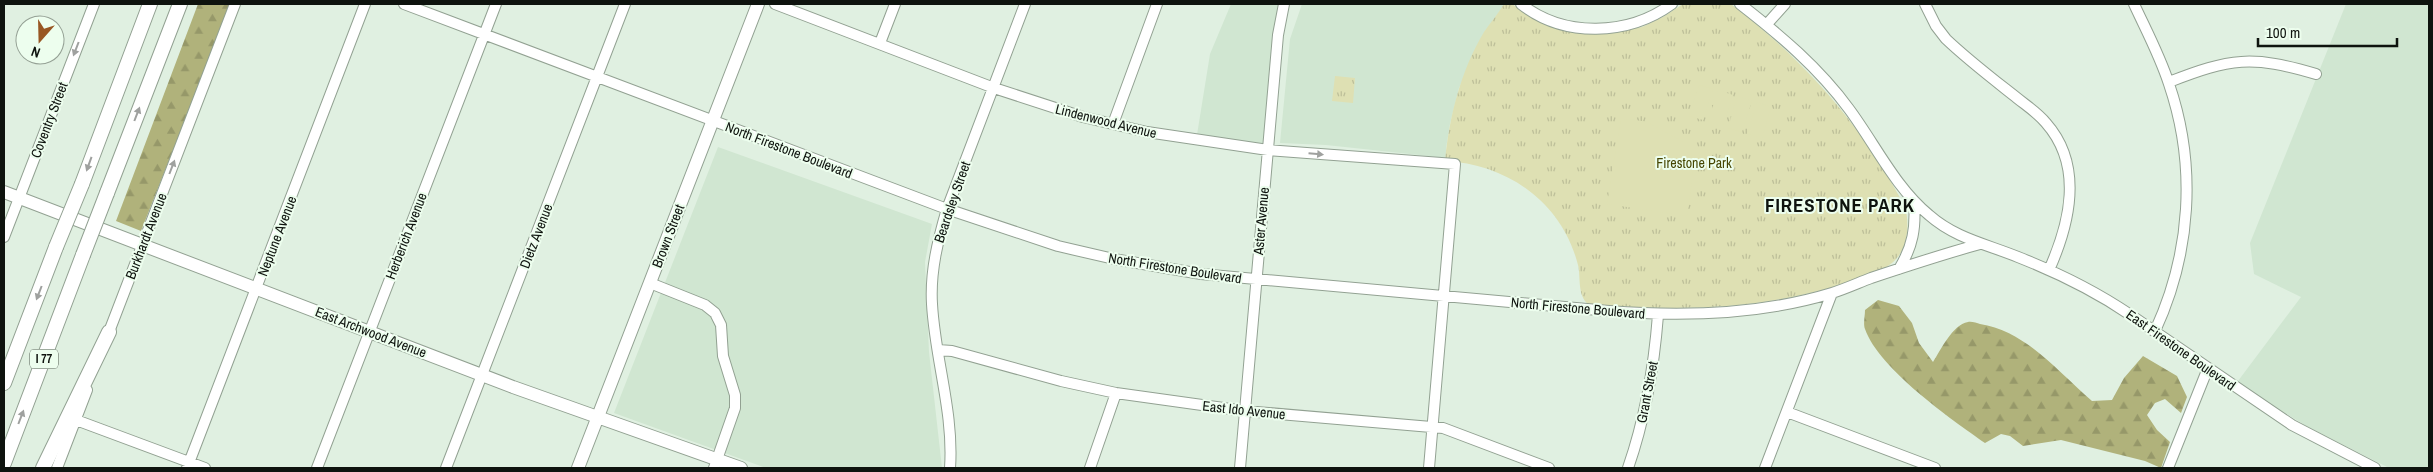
<svg xmlns="http://www.w3.org/2000/svg" width="2433" height="472" viewBox="0 0 2433 472" font-family="'Archivo Narrow',sans-serif">
  <defs>
    <pattern id="forest-firs" width="22" height="20" patternUnits="userSpaceOnUse" patternTransform="scale(1.25)"><rect width="22" height="20" fill="#b0b27b"/><path d="M5 1l3.5 6h-7zM16 11l3.5 6h-7z" fill="#969869"/></pattern>
    <pattern id="park-tufts" width="24" height="20" patternUnits="userSpaceOnUse" patternTransform="scale(1.25)"><rect width="24" height="20" fill="#dee0b3"/><path d="M3 7l-1-3M5 7V3M7 7l1-3M15 17l-1-3M17 17v-4M19 17l1-3" fill="none" stroke="#bdbf99"/></pattern>
  </defs>
  <rect width="100%" height="100%" fill="#e0f0e1"/>
  <path fill="#d0e6d1" d="M1231 4H1284L1268 150 1196 141 1210 54Z
    M1302 4H1505L1484 33 1459 88 1450 124 1446 148 1447 158 1326 145 1280 143 1290 39Z
    M2346 4H2429V468H2389L2308 427 2256 395 2238 381 2301 297 2254 274 2250 243Z
    M718 147 932 224 925 262 929 352 942 468H766L614 413Z"/>
  <path fill="url(#forest-firs)" d="M198 4H231L141 231 116 221Z
    M1878 300 1899 306 1912 323 1919 343 1933 362C1941 350 1952 325 1968 322 1971 321 1977 323 1980 324 2026 331 2058 372 2092 401L2112 400 2124 378 2143 356 2177 376 2187 397 2181 413 2165 399 2155 403 2147 415 2157 430 2170 442 2161 468 2145 461 2061 440 2023 446 2010 436 2001 434 1985 443C1951 419 1879 369 1865 329 1863 324 1865 316 1865 310Z"/>
  <path fill="url(#park-tufts)" d="M1504 4H1512L1534 19 1555 27 1573 32 1599 34 1642 27 1663 17 1683 4H1731C1803 59 1863 126 1905 207 1910 225 1908 250 1892 263 1877 275 1854 280 1836 286 1752 311 1675 311 1588 304 1577 295 1581 277 1578 265 1562 202 1507 164 1445 161 1449 117 1461 70 1484 32 1490 23 1498 14 1504 4Z
    M1335 76 1355 78 1353 103 1332 101Z"/>
  <path fill="#dee0b3" d="M1699 85 1713 89 1703 120 1689 116Z
    M1718 90 1733 95 1723 126 1708 122Z
    M1737 96 1752 101 1742 132 1728 128Z
    M1757 102 1771 107 1762 138 1747 134Z
    M1630 119 1647 122 1682 141 1693 156 1692 182 1687 216 1607 204 1621 120Z"/>
  <g fill="none" stroke-linecap="round" stroke-linejoin="round">
    <g stroke="#92a192" stroke-width="12">
      <path id="minor" d="M404 4 947 209 1058 246 1114 259 1201 274 1609 311C1684 317 1760 315 1832 293 1845 289 1858 283 1871 278 1907 266 1943 254 1980 244
        M775 4 994 88 1083 117 1147 132 1268 150 1455 164 1429 468
        M1521 4C1564 38 1628 36 1672 4
        M1740 4C1780 35 1819 68 1849 109 1875 144 1895 187 1929 215 1955 238 1986 244 2018 257 2056 272 2095 291 2129 314L2292 425 2375 468
        M1925 4 1936 26 1946 39C1968 60 1993 79 2017 98 2027 106 2038 113 2046 123 2084 166 2070 223 2049 270
        M2134 4C2146 30 2160 56 2169 84 2197 166 2191 253 2155 331
        M1767 24 1785 4
        M880 43 895 4
        M2169 82C2230 58 2252 55 2316 74
        M1113 124 1157 4
        M4 237 94 4
        M1899 269C1913 246 1916 228 1914 201
        M650 283 705 305 715 313 721 325 723 356 735 395V408L714 468
        M107 337 235 4
        M938 350 952 351 1061 381 1116 393 1245 411 1443 428 1549 468
        M1787 412 1935 468
        M76 420 205 468
        M57 468 87 390
        M187 468 365 4
        M317 468 496 4
        M446 468 625 4
        M950 468C954 413 935 359 932 304 930 271 938 240 947 209L1025 4
        M1090 468 1116 393
        M1240 468 1278 35 1284 4
        M1628 468C1645 419 1654 367 1658 315
        M1765 468 1832 293
        M2168 468 2208 368"/>
    </g>
    <g stroke="#92a192" stroke-width="14">
      <path id="major" d="M4 192 513 387 741 468
        M578 468 758 4"/>
    </g>
    <g stroke="#92a192" stroke-width="16">
      <path id="highway" d="M82 184 150 4
        M107 193 180 4
        M4 383 56 247
        M4 463 83 255
        M43 468 109 332"/>
    </g>
    <use href="#minor" stroke="#fff" stroke-width="10"/>
    <use href="#major" stroke="#fff" stroke-width="12"/>
    <use href="#highway" stroke="#fff" stroke-width="14"/>
    <g stroke="#92a192" stroke-width="16" stroke-linecap="butt">
      <path id="highway-bridge" d="M56 247 82 184
        M83 255 107 193"/>
    </g>
    <use href="#highway-bridge" stroke="#fff" stroke-width="14"/>
  </g>
  <defs><path id="oneway-solid" d="M-6-.8H1V-3.2L6.5 0L1 3.2V.8H-6Z" transform="scale(1.25)"/></defs>
  <g fill="#9fa19f">
    <use href="#oneway-solid" transform="translate(76 49) rotate(111)"/>
    <use href="#oneway-solid" transform="translate(137 114) rotate(-69)"/>
    <use href="#oneway-solid" transform="translate(1316 154) rotate(5)"/>
    <use href="#oneway-solid" transform="translate(89 164) rotate(110)"/>
    <use href="#oneway-solid" transform="translate(172 167) rotate(-69)"/>
    <use href="#oneway-solid" transform="translate(39 293) rotate(111)"/>
    <use href="#oneway-solid" transform="translate(21 417) rotate(-69)"/>
  </g>
  <g text-anchor="middle" dominant-baseline="central" stroke-width="4" stroke-linejoin="round" paint-order="stroke">
    <rect fill="#edfeee" stroke="#515a51" stroke-width="1" x="30" y="349.5" width="28" height="19" rx="4"/>
    <g font-size="12" font-weight="bold" fill="#0e130e">
      <text x="44" y="359">I 77</text>
    </g>
    <g font-size="14" fill="#0e130e" stroke="#edfeee">
      <text transform="translate(49 120) rotate(-69)">Coventry Street</text>
      <text transform="translate(1106 121) rotate(14)">Lindenwood Avenue</text>
      <text transform="translate(789 150) rotate(21)">North Firestone Boulevard</text>
      <text transform="translate(952 202) rotate(-71)">Beardsley Street</text>
      <text transform="translate(1261 221) rotate(-85)">Aster Avenue</text>
      <text transform="translate(146 236) rotate(-69)">Burkhardt Avenue</text>
      <text transform="translate(277 236) rotate(-69)">Neptune Avenue</text>
      <text transform="translate(406 236) rotate(-69)">Herberich Avenue</text>
      <text transform="translate(536 236) rotate(-69)">Dietz Avenue</text>
      <text transform="translate(668 236) rotate(-69)">Brown Street</text>
      <text transform="translate(1175 268) rotate(9)">North Firestone Boulevard</text>
      <text transform="translate(1578 308) rotate(5)">North Firestone Boulevard</text>
      <text transform="translate(371 332) rotate(21)">East Archwood Avenue</text>
      <text transform="translate(2181 350) rotate(35)">East Firestone Boulevard</text>
      <text transform="translate(1647 392) rotate(-79)">Grant Street</text>
      <text transform="translate(1244 410) rotate(6)">East Ido Avenue</text>
    </g>
    <g font-size="14" fill="#454500" stroke="#edfeee">
      <text x="1694" y="163">Firestone Park</text>
    </g>
    <g font-size="19" font-weight="bold" letter-spacing="1" fill="#0e130e" stroke="#edfeee">
      <text x="1840" y="205">FIRESTONE PARK</text>
    </g>
  </g>
  <rect width="2433" height="472" fill="none" stroke="#0e130e" stroke-width="10"/>
  <g transform="translate(40 40) rotate(200)"><circle r="24" fill="#edfeee" stroke="#94a094"/>
  <path d="M0-4L9 19L0 12L-9 19Z" fill="#985723"/>
  <text y="-8" font-size="14" font-weight="bold" text-anchor="middle" fill="#0e130e">N</text>
  </g>
  <path d="M2258 38v8h139v-8" fill="none" stroke="#0e130e" stroke-width="2.5"/>
  <text x="2266" y="38" font-size="15" fill="#0e130e" stroke="#edfeee" stroke-width="4" paint-order="stroke">100 m</text>
</svg>
